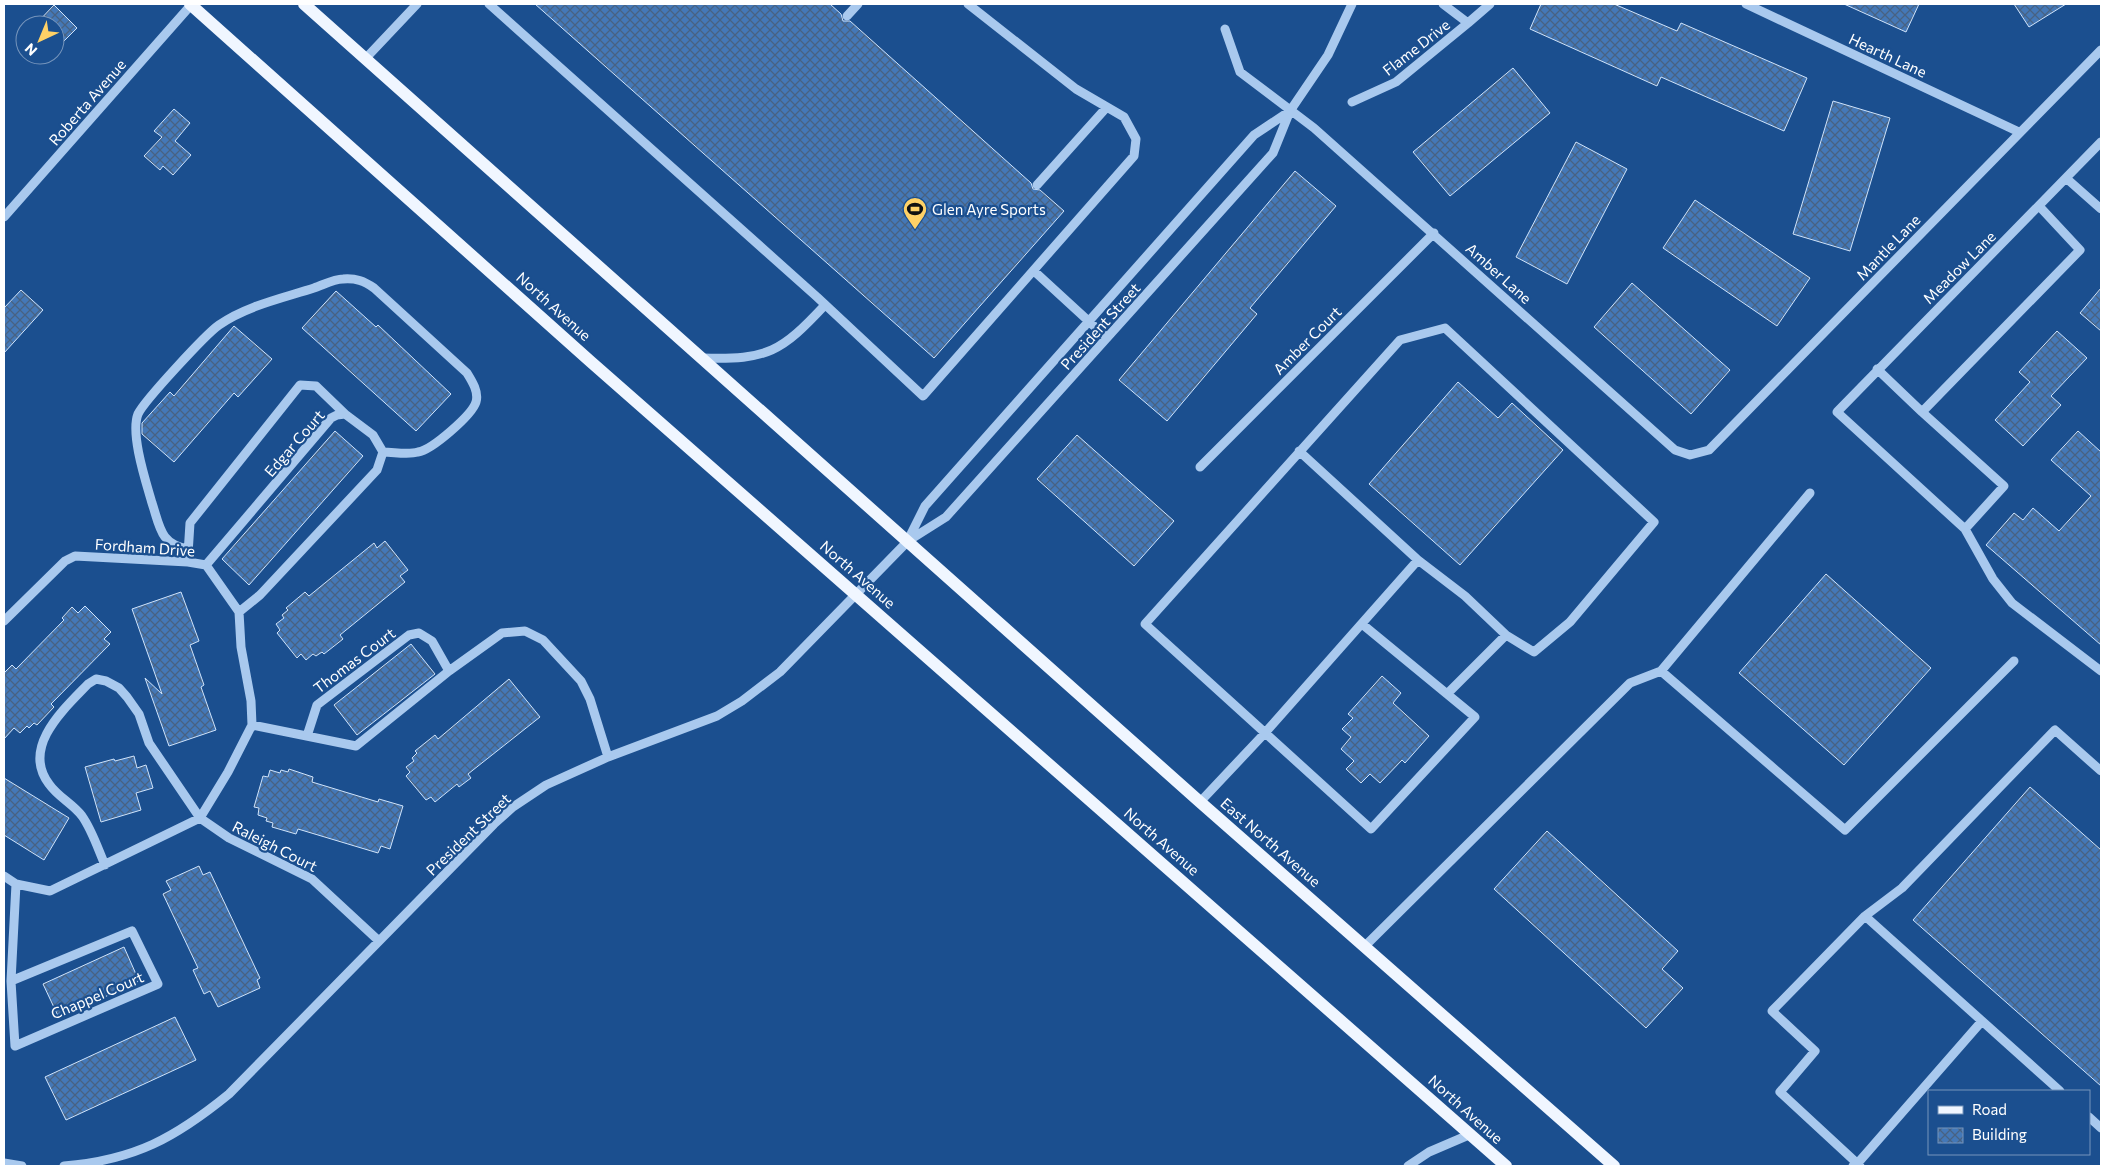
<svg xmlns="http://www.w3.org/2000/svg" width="2105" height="1170" viewBox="0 0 2105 1170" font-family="Commissioner,sans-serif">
  <defs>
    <pattern id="building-cross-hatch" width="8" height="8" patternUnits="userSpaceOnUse" patternTransform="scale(1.25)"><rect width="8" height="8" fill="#4478b7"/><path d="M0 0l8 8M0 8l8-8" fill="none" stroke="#486282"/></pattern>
  </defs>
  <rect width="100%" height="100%" fill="#1b4f8f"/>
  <path fill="url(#building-cross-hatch)" stroke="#cfe3fa" d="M535 4H830L841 14 843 21H850L1031 183 1033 189 1040 190 1064 211 934 358Z
    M1541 4H1614L1677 31 1681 23 1807 78 1784 131 1661 77 1657 86 1530 29Z
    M1844 4H1919L1906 32Z
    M2014 4H2066L2029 27Z
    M54 5 77 28 55 50V25H35Z
    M1513 68 1550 113 1450 196 1413 152Z
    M1833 101 1890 118 1850 251 1793 234Z
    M174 109 190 123 175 141 191 155 173 175 163 166 160 170 144 156 162 137 154 131Z
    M1576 142 1627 169 1567 284 1516 257Z
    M1295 171 1336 206 1250 308 1257 314 1167 421 1119 380Z
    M1695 200 1810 278 1777 326 1663 248Z
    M1632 283 1730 370 1691 414 1594 327Z
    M2101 288V331L2080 313Z
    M21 290 43 310 4 353V308Z
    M336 291 376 327 378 325 451 394 416 431 302 328Z
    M234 326 272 359 238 397 234 393 174 462 142 434V423L170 392 174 396Z
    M2057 331 2087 358 2051 396 2061 405 2023 446 1995 420 2030 382 2019 372Z
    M1458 382 1498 418 1512 403 1563 450 1460 565 1369 484Z
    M335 431 363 456 249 585 222 559Z
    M2078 431 2101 452V645L1986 545 2014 513 2023 520 2033 508 2059 531 2091 496 2051 460Z
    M1077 435 1174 521 1134 566 1037 479Z
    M385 541 408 570 400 576 405 582 340 635 343 639 324 654 322 652 316 656 313 654 306 660 301 654 297 658 277 633 280 630 276 624 284 618 282 615 288 610 286 608 305 592 309 596 374 543 377 548Z
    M1826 574 1931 668 1844 765 1739 673Z
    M181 592 199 641 190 645 204 685 201 687 216 730 169 746 145 678 162 694 132 609Z
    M85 606 111 632 104 639 110 644 51 704 54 707 37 725 34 723 29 728 27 726 20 733 14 728 4 739V673L12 665 16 669 64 620 62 618 72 607 78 613Z
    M411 644 435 674 357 735 334 705Z
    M1382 676 1401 693 1393 703 1429 736 1405 763 1402 760 1380 783 1370 774 1361 783 1346 769 1354 761 1341 749 1351 737 1342 729 1353 718 1348 714Z
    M509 679 540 717 468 774 471 778 459 787 457 784 435 802 431 797 426 800 406 776 410 772 406 767 414 761 412 758 417 753 415 751 435 735 438 739Z
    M134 756 137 768 146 765 153 788 136 793 141 810 101 822 85 767 114 759 115 761Z
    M289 769 313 777 312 782 378 802 379 799 403 806 390 849 381 846 378 853 298 829 296 834 272 827 273 823 266 821 267 818 258 815 259 808 254 807 263 776 268 777 270 770 280 773 281 770 288 772Z
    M4 778 69 818 44 860 4 835Z
    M2030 787 2101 850V1086L1913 920Z
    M1547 831 1678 951 1662 969 1683 988 1646 1028 1494 889Z
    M199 866 203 875 210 872 260 978 257 980 260 988 218 1007 210 991 204 994 193 970 198 968 163 894 171 890 166 881Z
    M124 947 139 981 59 1018 43 984Z
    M175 1017 196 1060 66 1120 45 1077Z"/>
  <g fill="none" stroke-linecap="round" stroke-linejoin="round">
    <path stroke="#a9c9ee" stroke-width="9" d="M489 4 817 297 923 396 1134 156 1136 139 1124 117 1076 89 968 4
      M1443 4 1468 23 1490 4
      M1746 4 2019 132
      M847 16 858 4
      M1225 29 1240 72 1314 128 1675 450 1690 455 1709 450 2101 50
      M366 58 417 4
      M1352 102 1396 82 1468 23
      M2066 178 2101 209
      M1037 185 1106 108
      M2039 206 2080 250 1922 412 2004 486 1965 529 1837 412 2101 142
      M4 217 191 5
      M1034 271 1107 338
      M703 358C768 360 781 352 825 305
      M1877 369 1922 412
      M1299 451 1418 560 1465 596 1506 635 1534 652 1570 622 1654 522 1445 328 1400 340 1145 624 1371 829 1475 717 1362 624
      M1200 467 1434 233
      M1965 529 1993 579 2012 603 2101 671
      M908 540 925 506 1254 135 1290 111
      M188 549C160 544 160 527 152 503 146 482 130 434 138 414 144 401 206 334 219 325 246 306 283 298 314 288 323 285 334 279 343 279 356 278 364 281 374 288L467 373C472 381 479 392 476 402 472 415 432 450 418 452 408 455 394 452 383 452
      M188 554 190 523 300 385 316 386 345 414
      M206 565 331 418 337 415 345 414 373 435 383 452 377 470 260 595 239 612
      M4 621 65 561 75 556 188 562 206 565 239 612 241 647 251 701 252 725 228 772 200 818 50 891 16 884 4 876
      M1661 671 1845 830 2014 661
      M1447 694 1506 635
      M252 725 356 746 449 671 502 633 525 631 543 640 581 681 590 699 608 757
      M307 736 317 705 409 635 419 633 432 641 449 671
      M1200 802 1264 734 1418 560
      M105 865C98 849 92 830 82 816 73 804 58 797 49 784 21 747 64 709 88 684L96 679 106 681 119 688 127 697 139 714 149 743 200 818 229 838 312 879 379 941
      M1865 916 2060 1091
      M1365 946 1630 683 1661 671 1810 493
      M11 981 132 931 158 984 15 1046 11 981 16 884
      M2089 1117 2101 1128
      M4 1163 22 1166
      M64 1166C135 1160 175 1138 229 1094L494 824 513 807 546 785 608 757 717 716 742 701 780 672 908 541 946 517 1273 153 1290 111 1328 55 1352 4
      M1408 1166 1429 1152 1471 1134
      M1853 1166 1857 1164 1982 1021
      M1860 1166 1780 1092 1815 1051 1772 1011 1865 916 1902 888 2055 730 2101 771"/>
    <path stroke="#f0f6ff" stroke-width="12" d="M190 4 591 362 1506 1166
      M304 4 1200 802 1614 1166"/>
  </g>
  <defs>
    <g id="stadium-pin" transform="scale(1.25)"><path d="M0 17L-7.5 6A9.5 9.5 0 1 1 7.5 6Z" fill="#ffd166" stroke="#1b4f8f"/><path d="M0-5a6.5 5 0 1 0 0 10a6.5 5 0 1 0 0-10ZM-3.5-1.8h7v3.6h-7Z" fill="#111"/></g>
  </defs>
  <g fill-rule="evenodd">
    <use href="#stadium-pin" x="915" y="209"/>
  </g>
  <g text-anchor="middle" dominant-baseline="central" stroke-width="4.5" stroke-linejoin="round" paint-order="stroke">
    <g font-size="15" fill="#fff" stroke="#1b4f8f">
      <text transform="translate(1416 47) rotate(-38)">Flame Drive</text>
      <text transform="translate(1888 55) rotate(25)">Hearth Lane</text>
      <text transform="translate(87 102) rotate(-49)">Roberta Avenue</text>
      <text transform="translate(1888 247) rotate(-46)">Mantle Lane</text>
      <text transform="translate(1959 267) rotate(-45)">Meadow Lane</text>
      <text transform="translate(1499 273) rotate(42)">Amber Lane</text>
      <text transform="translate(554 306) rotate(42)">North Avenue</text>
      <text transform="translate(1100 326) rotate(-48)">President Street</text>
      <text transform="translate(1307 340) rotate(-45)">Amber Court</text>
      <text transform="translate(294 443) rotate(-49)">Edgar Court</text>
      <text transform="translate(145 547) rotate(4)">Fordham Drive</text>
      <text transform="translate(858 574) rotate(41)">North Avenue</text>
      <text transform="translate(354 660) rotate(-37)">Thomas Court</text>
      <text transform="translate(468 834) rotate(-44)">President Street</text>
      <text transform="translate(1162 841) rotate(41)">North Avenue</text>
      <text transform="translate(1271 842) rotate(41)">East North Avenue</text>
      <text transform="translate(275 846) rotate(27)">Raleigh Court</text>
      <text transform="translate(97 995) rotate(-23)">Chappel Court</text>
      <text transform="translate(1466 1109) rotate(42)">North Avenue</text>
    </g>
    <g font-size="15" fill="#fff" stroke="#1b4f8f" text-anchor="start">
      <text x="932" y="209">Glen Ayre Sports</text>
    </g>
  </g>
  <rect width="2105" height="1170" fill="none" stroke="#ffffff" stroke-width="10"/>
  <rect x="1928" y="1090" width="162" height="65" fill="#1b4f8f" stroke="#7695bc"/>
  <rect x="1938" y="1106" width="25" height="8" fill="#f0f6ff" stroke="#7695bc"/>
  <text x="1972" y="1115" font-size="15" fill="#ffffff">Road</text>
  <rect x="1938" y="1128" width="25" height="15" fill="url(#building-cross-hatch)" stroke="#7695bc"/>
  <text x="1972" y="1140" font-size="15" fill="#ffffff">Building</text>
  <g transform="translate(40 40) rotate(224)"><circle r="24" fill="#1b4f8f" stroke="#7695bc"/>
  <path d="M0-4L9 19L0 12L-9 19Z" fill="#ffd166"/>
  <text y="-8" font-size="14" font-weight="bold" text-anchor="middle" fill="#ffffff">N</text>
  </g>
</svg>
